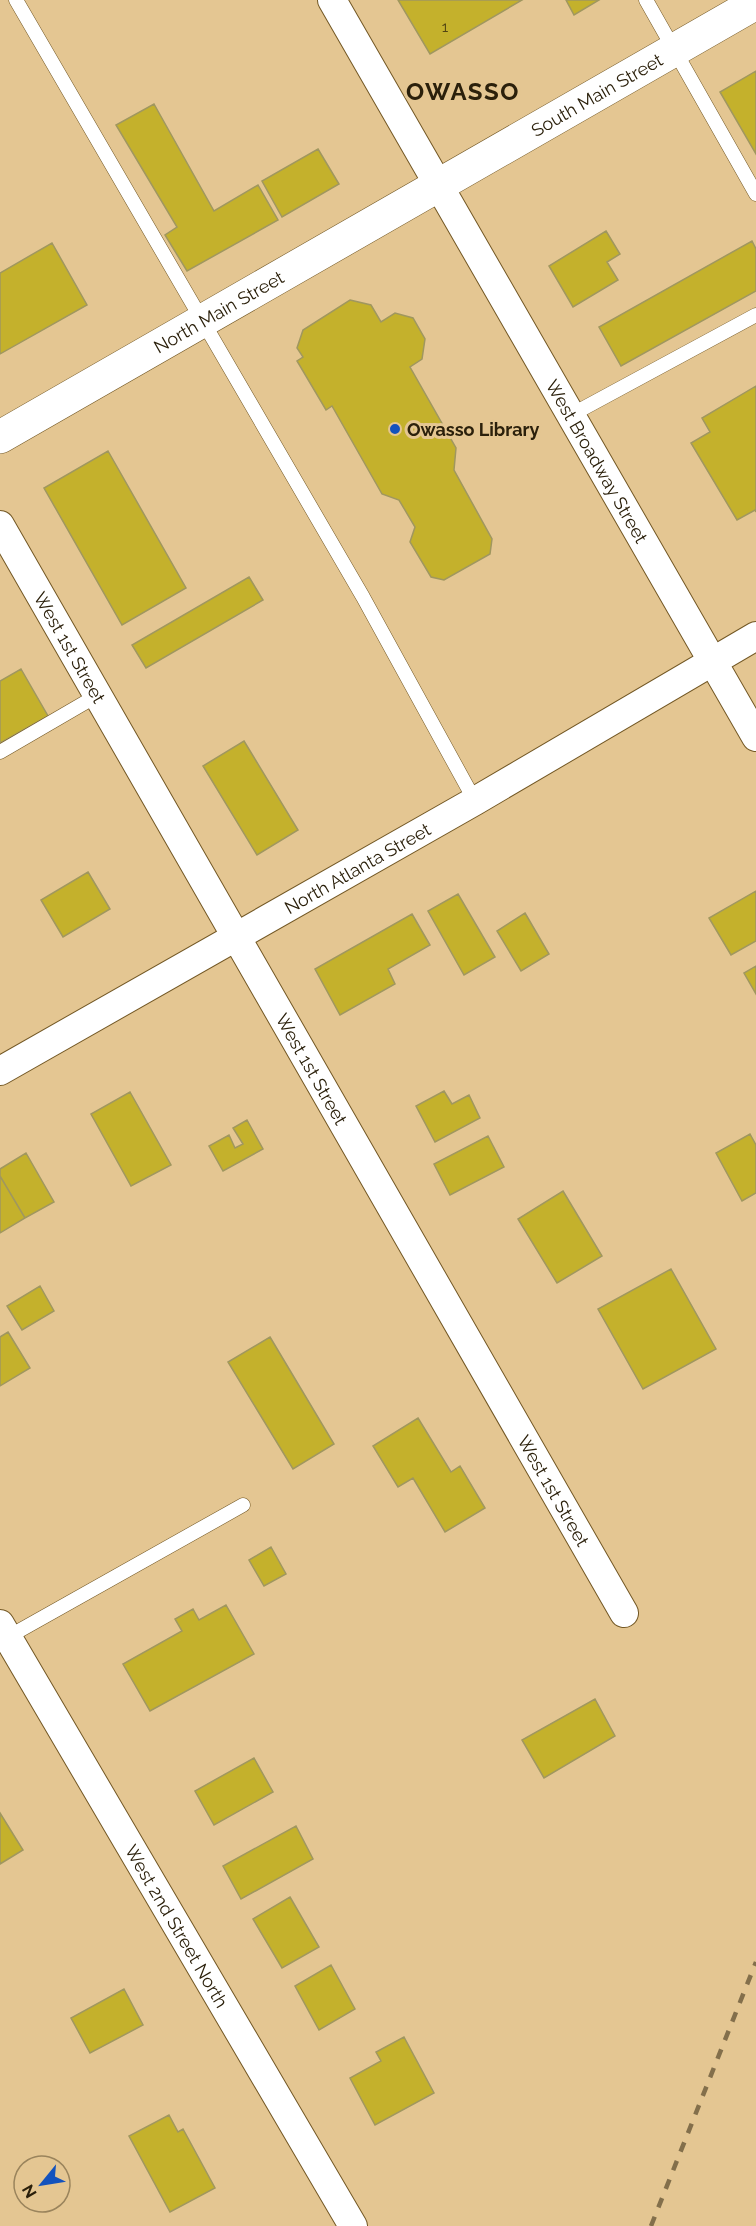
<svg xmlns="http://www.w3.org/2000/svg" width="756" height="2226" viewBox="0 0 756 2226" font-family="Raleway,sans-serif">
  <rect width="100%" height="100%" fill="#e4c692"/>
  <path fill="#c4b12c" stroke="#a0975f" stroke-width="1.5" d="M398 0H522L430 54Z
    M566 0H599L574 15Z
    M756 71V154L720 92Z
    M154 104 214 211 258 185 278 220 187 271 165 235 177 227 116 125Z
    M318 149 339 184 282 217 262 181Z
    M606 231 620 254 607 262 618 280 573 307 549 266Z
    M752 241 756 249V291L621 366 599 327Z
    M52 243 87 305 0 354V273Z
    M350 300 371 305 381 322 395 313 413 318 425 339 422 359 410 367 456 448 454 470 492 539 490 554 444 580 431 577 410 542 415 527 399 500 382 494 332 406 326 410 297 361 303 357 297 348 303 330Z
    M756 386V512L755 510 737 520 691 443 710 432 702 418Z
    M108 451 186 588 122 625 44 488Z
    M249 577 263 600 146 668 132 645Z
    M21 669 48 716 0 743V681Z
    M244 741 298 830 257 855 203 766Z
    M88 872 110 909 63 937 41 900Z
    M756 891V941L731 955 709 918Z
    M458 894 495 957 464 975 428 911Z
    M525 913 549 954 521 971 497 931Z
    M412 914 430 945 388 969 395 984 340 1015 315 969Z
    M756 966V994L744 973Z
    M444 1091 452 1104 469 1095 480 1118 435 1142 416 1106Z
    M130 1092 171 1165 131 1186 91 1114Z
    M247 1120 263 1149 223 1171 209 1146 229 1135 235 1148 243 1144 233 1128Z
    M750 1134 756 1145V1193L742 1201 716 1153Z
    M488 1136 504 1167 450 1195 434 1164Z
    M26 1153 54 1202 25 1218 0 1176V1169Z
    M0 1176 25 1218 0 1233Z
    M563 1191 602 1256 557 1283 518 1219Z
    M671 1269 716 1349 643 1389 598 1309Z
    M40 1286 54 1311 22 1330 7 1306Z
    M8 1332 30 1368 0 1386V1337Z
    M270 1337 334 1444 293 1469 228 1362Z
    M418 1418 451 1472 460 1466 485 1508 445 1532 413 1478 398 1487 373 1446Z
    M271 1547 286 1574 264 1586 249 1560Z
    M226 1605 254 1654 150 1711 123 1664 182 1631 175 1619 193 1609 199 1620Z
    M595 1699 615 1736 544 1778 522 1740Z
    M254 1758 273 1792 214 1825 195 1791Z
    M0 1813 23 1850 0 1864Z
    M296 1826 313 1859 241 1899 223 1866Z
    M290 1897 319 1947 282 1968 253 1919Z
    M331 1965 355 2009 319 2030 295 1986Z
    M124 1989 143 2025 90 2053 71 2018Z
    M404 2037 434 2093 375 2125 350 2078 381 2061 376 2052Z
    M169 2115 178 2132 183 2129 215 2188 170 2212 129 2136Z"/>
  <g fill="none" stroke-linecap="round" stroke-linejoin="round">
    <g stroke="#735825" stroke-width="15">
      <path id="service" d="M16 0 363 597 475 801
        M646 0 756 194
        M571 415 756 315
        M0 752 98 695
        M8 1637 243 1505"/>
    </g>
    <g stroke="#735825" stroke-width="30">
      <g id="minor">
        <path id="s1" d="M332 0 756 737"/>
        <path id="s2" d="M0 525 624 1613"/>
        <path id="s3" d="M0 1071 475 801 756 636"/>
        <path id="s4" d="M0 1624 353 2226"/>
      </g>
    </g>
    <g stroke="#735825" stroke-width="34">
      <g id="secondary">
        <path id="s5" d="M0 437 756 3"/>
      </g>
    </g>
    <use href="#service" stroke="#fff" stroke-width="14"/>
    <use href="#minor" stroke="#fff" stroke-width="28"/>
    <use href="#secondary" stroke="#fff" stroke-width="33"/>
    <path stroke="#836f4b" stroke-width="4.5" stroke-dasharray="10 10" stroke-linecap="butt" d="M651 2226 756 1962"/>
  </g>
  <circle fill="#1352bd" stroke="#e4c692" stroke-width="2" cx="395" cy="429" r="6"/>
  <g text-anchor="middle" dominant-baseline="central" stroke-width="6" stroke-linejoin="round" paint-order="stroke">
    <g font-size="15" fill="#514413">
      <text x="445" y="27">1</text>
    </g>
    <g font-size="18" fill="#2b200b" stroke="#e4c692">
      <text stroke="none"><textPath href="#s5" startOffset="688">South Main Street</textPath></text>
      <text stroke="none"><textPath href="#s5" startOffset="252">North Main Street</textPath></text>
      <text stroke="none"><textPath href="#s1" startOffset="532">West Broadway Street</textPath></text>
      <text stroke="none"><textPath href="#s2" startOffset="141">West 1st Street</textPath></text>
      <text stroke="none"><textPath href="#s3" startOffset="411">North Atlanta Street</textPath></text>
      <text stroke="none"><textPath href="#s2" startOffset="627">West 1st Street</textPath></text>
      <text stroke="none"><textPath href="#s2" startOffset="1113">West 1st Street</textPath></text>
      <text stroke="none"><textPath href="#s4" startOffset="350">West 2nd Street North</textPath></text>
    </g>
    <g font-size="18" font-weight="bold" fill="#2b200b" stroke="#e4c692" text-anchor="start">
      <text x="407" y="429">Owasso Library</text>
    </g>
    <g font-size="24" font-weight="bold" letter-spacing="1.5" fill="#2b200b" stroke="#e4c692">
      <text x="463" y="91">OWASSO</text>
    </g>
  </g>
  <g transform="translate(42 2184) rotate(240)"><circle r="28" fill="#e4c692" stroke="#9a845c" stroke-width="1.5"/>
  <path d="M0-4.5L10 22L0 15L-10 22Z" fill="#1352bd"/>
  <text y="-9" font-size="16" font-weight="bold" text-anchor="middle" fill="#2b200b">N</text>
  </g>
</svg>
